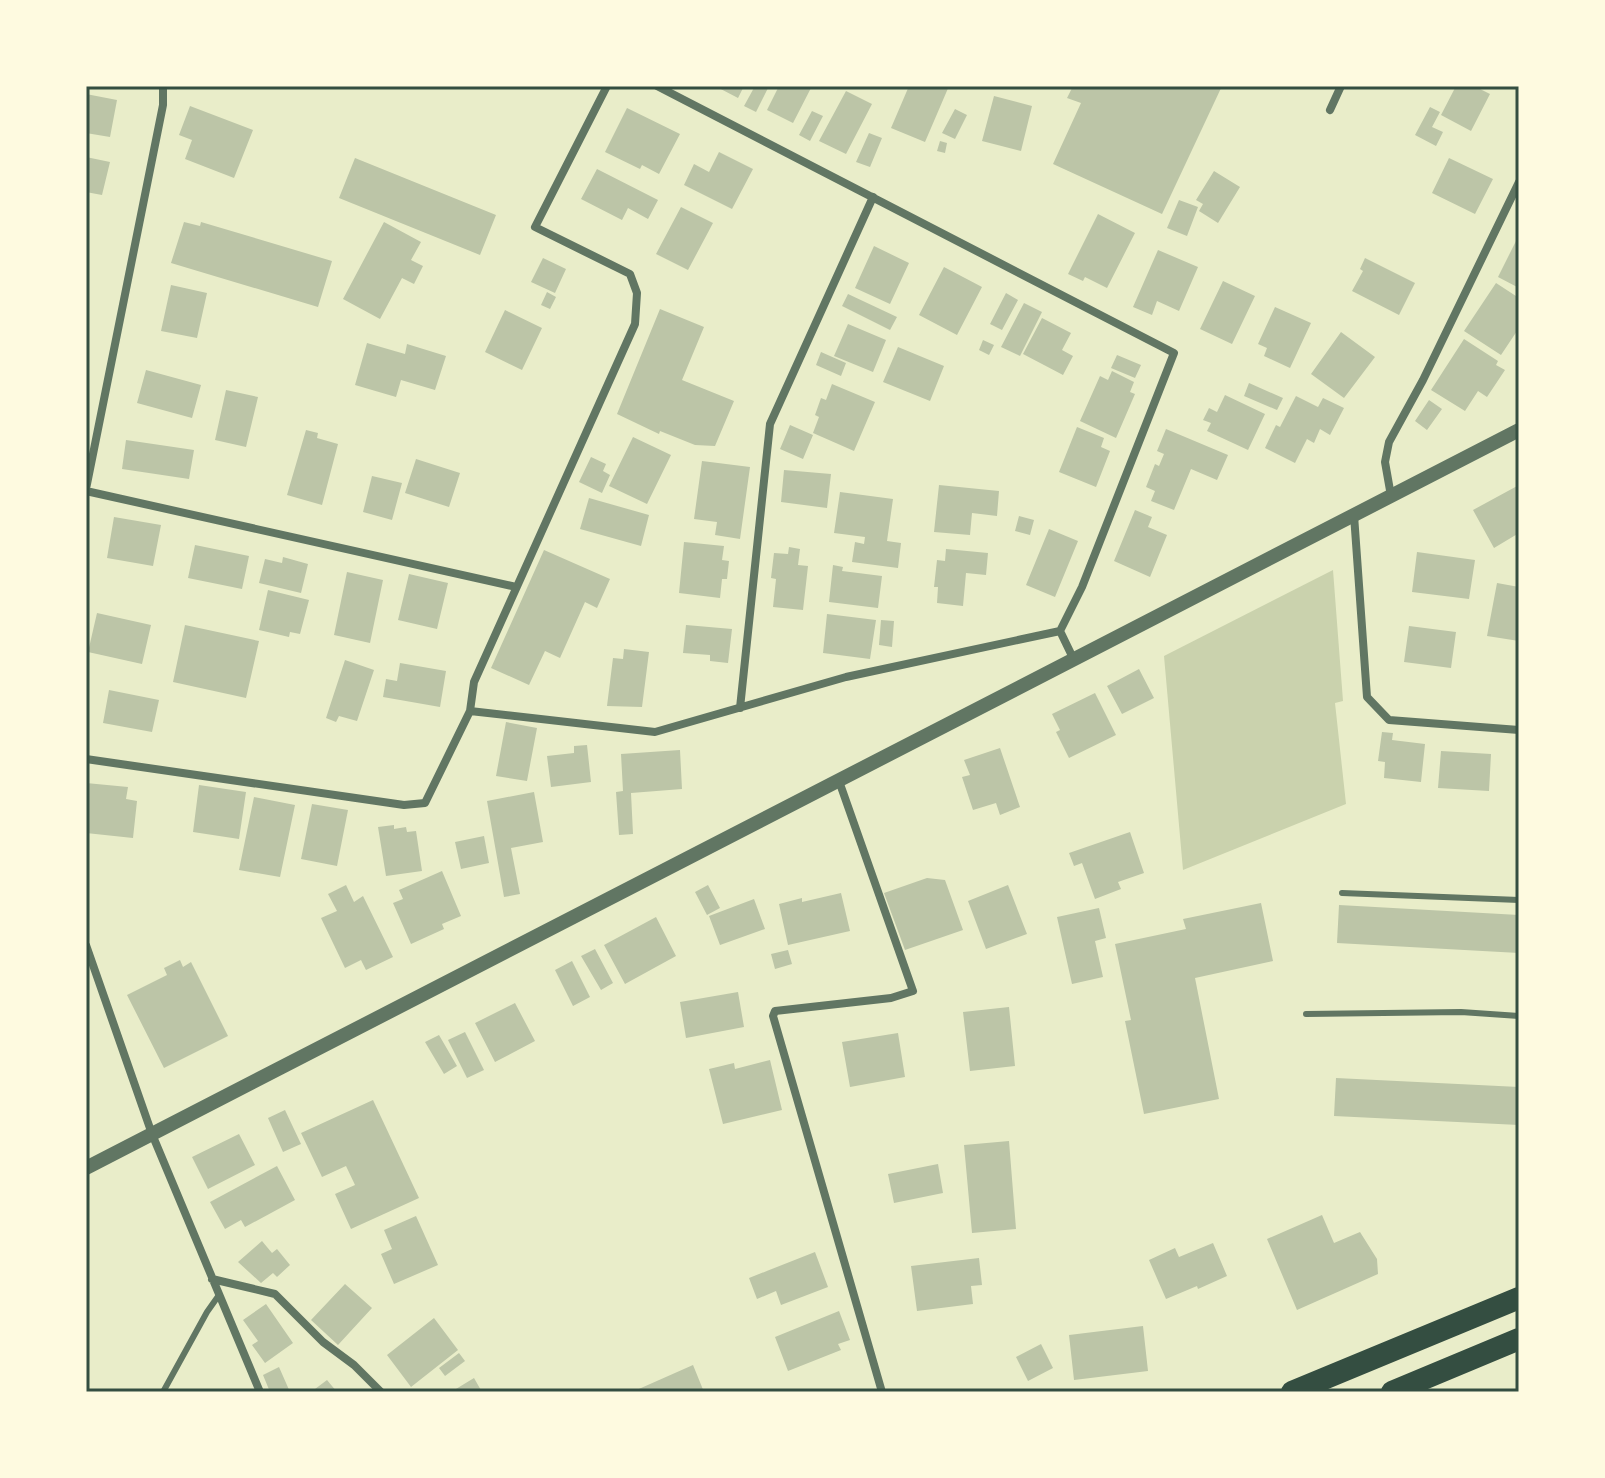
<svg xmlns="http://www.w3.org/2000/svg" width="1605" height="1478" viewBox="0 0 1605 1478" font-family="'Golos Text',sans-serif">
  <rect width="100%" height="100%" fill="#e9edc9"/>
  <path fill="#cad2ad" d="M1333 570 1343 701 1335 703 1346 804 1183 870 1164 656Z"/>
  <path fill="#bcc5a7" d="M715 86H744L738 98Z
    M755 86 768 88 756 112 744 106Z
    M779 86H812L793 123 767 110Z
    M909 86H949L925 142 891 128Z
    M1073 86H1222L1162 214 1053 164 1081 103 1067 98Z
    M1456 86H1474L1490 94 1471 131 1441 115Z
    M846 91 872 104 846 154 819 141Z
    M86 94 117 100 110 137 86 133Z
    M994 96 1032 106 1021 151 982 141Z
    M190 106 253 130 234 178 185 159 192 140 179 135Z
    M1430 107 1440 112 1432 127 1443 132 1436 146 1415 135Z
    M627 108 680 134 659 174 642 165 640 169 605 152Z
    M955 109 967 115 955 139 942 133Z
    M812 111 823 116 810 141 799 135Z
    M869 133 882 138 870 167 856 162Z
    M940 141 947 143 945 153 937 151Z
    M719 152 753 169 732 209 684 185 694 164 709 172Z
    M86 157 110 162 102 195 86 192Z
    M355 158 496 215 480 255 339 198Z
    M1449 158 1493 179 1475 214 1432 193Z
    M597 169 658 200 648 219 628 208 622 220 581 199Z
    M1214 171 1240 187 1218 223 1199 211 1203 204 1196 200Z
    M1179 200 1198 207 1187 236 1167 228Z
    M681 207 713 223 688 270 656 254Z
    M1098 214 1135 233 1107 288 1085 277 1083 281 1068 274Z
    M184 222 200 226 201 222 332 261 318 307 171 263Z
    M384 222 421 242 411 260 423 266 414 284 402 278 380 319 343 299Z
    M1519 235V288L1498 277Z
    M874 246 909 263 890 304 855 288Z
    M1158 250 1198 267 1179 311 1157 301 1152 315 1133 307Z
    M543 258 566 269 555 293 531 282Z
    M1365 258 1415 283 1399 315 1352 291 1363 271 1360 269Z
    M944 267 982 287 957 335 919 315Z
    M1223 281 1255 296 1232 344 1200 329Z
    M1496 283 1519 298V328L1501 355 1464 331Z
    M171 285 207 293 197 338 161 331Z
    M547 292 556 297 550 309 541 305Z
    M1006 293 1018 300 1002 330 990 324Z
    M848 294 897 317 890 330 842 306Z
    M1024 303 1042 312 1020 356 1001 347Z
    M1275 307 1311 323 1290 368 1264 356 1267 348 1258 344Z
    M660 309 704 327 682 380 734 401 715 446 695 445 660 431 659 434 617 414Z
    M505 310 542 328 522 370 485 352Z
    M1042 318 1071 333 1062 350 1073 356 1063 375 1023 354Z
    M848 324 886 340 873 372 834 356Z
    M1341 332 1375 357 1344 398 1311 374Z
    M1464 339 1498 361 1496 365 1505 370 1487 397 1478 391 1465 411 1431 390Z
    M983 340 994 345 989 355 979 350Z
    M367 343 405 354 407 344 446 356 435 390 401 380 396 397 355 385Z
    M898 347 944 366 930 401 883 382Z
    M821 352 846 363 841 376 816 365Z
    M1117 355 1141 365 1135 378 1111 368Z
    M146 370 201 385 192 418 137 403Z
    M1112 371 1134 382 1130 392 1135 394 1116 438 1080 421 1100 376 1108 380Z
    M1249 383 1283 398 1277 410 1244 396Z
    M832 384 875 402 854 451 813 433 819 417 815 415 821 398 826 400Z
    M226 390 258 397 246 447 215 440Z
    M1225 395 1265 414 1248 450 1207 431 1211 423 1203 420 1209 408 1217 412Z
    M1296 396 1318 407 1323 398 1344 408 1330 435 1320 429 1314 443 1307 439 1295 463 1265 448 1276 425 1280 427Z
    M1429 400 1442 409 1427 430 1415 421Z
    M790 425 813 435 803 459 780 449Z
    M1077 427 1104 438 1101 447 1110 451 1096 487 1059 472Z
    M1166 429 1228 455 1217 480 1191 469 1174 510 1151 501 1155 491 1146 487 1155 464 1159 466 1164 454 1157 451Z
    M306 430 318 433 317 438 338 444 322 505 287 495Z
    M633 437 671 455 647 504 609 486Z
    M126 440 194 450 189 479 122 469Z
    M591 457 606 464 603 471 610 475 602 493 579 482Z
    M416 459 460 473 449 507 405 493Z
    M702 461 750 467 740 539 715 535 717 522 694 519Z
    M784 470 831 474 827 508 781 502Z
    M372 476 402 483 392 520 363 512Z
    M939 485 999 491 997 516 972 513 970 535 934 532Z
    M1519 485V533L1494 548 1473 510Z
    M840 492 893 499 887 541 901 543 898 568 852 562 855 542 864 544 865 537 834 533Z
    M589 498 649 515 641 546 580 529Z
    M1135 510 1152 517 1148 527 1167 535 1150 577 1114 561Z
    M1019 516 1034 520 1030 535 1015 531Z
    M114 517 161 525 153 566 107 558Z
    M1049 529 1078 541 1055 597 1026 585Z
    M684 542 724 546 722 560 729 561 727 579H722L720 598 679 593Z
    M195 545 249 556 242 589 188 578Z
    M789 547 800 549 798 565 808 566 803 610 773 607 776 579 771 578 774 553 788 554Z
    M946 549 988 553 986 575 966 573 963 606 937 603 938 587H934L937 560 945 561Z
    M544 550 610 579 597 608 585 602 560 658 545 651 529 685 491 668Z
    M1417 552 1475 560 1469 599 1412 592Z
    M283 557 308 564 301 593 259 583 265 559 282 563Z
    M833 565 843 567 842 571 882 576 878 608 829 602Z
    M347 572 383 580 370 643 334 635Z
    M409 574 448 583 437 629 398 620Z
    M1497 583 1519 587V641L1487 636Z
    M268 590 309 600 300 634 290 632 289 637 259 630Z
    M97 613 151 625 142 664 88 652Z
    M827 614 876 620 870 659 823 653Z
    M881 620 894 621 892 647 879 645Z
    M185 625 259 641 246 698 173 682Z
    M686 625 732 629 728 663 710 661V655L683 653Z
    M1409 626 1456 632 1451 668 1404 662Z
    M624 649 649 652 642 707 607 706 613 658 623 659Z
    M345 660 374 670 357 721 339 716 336 722 326 718Z
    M400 663 446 671 440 707 383 697 386 679 397 681Z
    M1139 669 1154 698 1122 714 1107 686Z
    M109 690 159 700 152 732 103 723Z
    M1095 693 1116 735 1069 758 1056 732 1060 730 1052 714Z
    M506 722 537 728 527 781 496 776Z
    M1382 732 1393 733 1392 740 1425 744 1421 782 1384 778 1385 762 1378 761Z
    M587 745 591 782 551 787 547 756 574 753V746Z
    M1000 748 1020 807 1000 815 996 803 973 810 962 777 970 775 964 760Z
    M680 750 682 789 631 793 633 834 619 835 616 792 623 791 621 754Z
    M1441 751 1491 754 1489 791 1438 788Z
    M86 783 128 787 126 799 137 801 133 838 86 833Z
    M199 785 246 792 239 839 193 832Z
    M534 792 543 842 511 848 520 894 504 897 487 801Z
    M254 797 295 805 280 877 239 870Z
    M312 804 348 810 337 866 301 859Z
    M394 825V829L406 827 407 832 416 831 422 871 386 876 378 827Z
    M1130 832 1144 873 1118 882 1121 889 1095 899 1082 863 1074 866 1069 853Z
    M484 836 489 863 461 869 455 842Z
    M442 871 461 916 442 924 444 929 411 944 393 903 403 899 399 890Z
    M927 878 945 880 963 930 905 950 884 893Z
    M346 885 354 902 363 896 393 957 366 970 361 960 345 968 321 918 337 911 328 894Z
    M708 885 720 908 707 915 695 892Z
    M1008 885 1027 934 986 949 968 901Z
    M841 893 850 931 788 945 779 904 802 898V902Z
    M754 899 765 929 720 945 709 916Z
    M1261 903 1273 961 1195 978 1219 1099 1144 1114 1125 1021 1131 1020 1115 944 1186 929 1183 919Z
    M1339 905 1519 915V953L1337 943Z
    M1099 908 1106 938 1095 941 1103 977 1072 984 1057 917Z
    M656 917 676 956 625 984 604 945Z
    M595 949 613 983 601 990 581 956Z
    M788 950 792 964 775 969 771 954Z
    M180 960 183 967 191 962 228 1036 164 1068 127 995 167 975 164 968Z
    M572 961 590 997 573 1006 555 970Z
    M738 992 744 1027 686 1038 680 1002Z
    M515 1003 535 1041 495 1062 475 1023Z
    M1009 1007 1015 1066 970 1071 963 1012Z
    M465 1032 484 1070 467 1078 448 1040Z
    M898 1033 905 1077 850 1087 842 1042Z
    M439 1035 457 1066 444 1074 425 1042Z
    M770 1060 782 1110 723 1124 709 1069 734 1063 735 1069Z
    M1336 1078 1519 1087V1125L1334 1116Z
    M373 1100 419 1198 351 1229 335 1194 355 1185 346 1166 322 1177 301 1133Z
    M285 1110 301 1144 283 1152 268 1118Z
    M239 1134 255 1165 208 1189 192 1157Z
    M1009 1141 1016 1229 972 1233 964 1145Z
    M938 1164 943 1193 894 1203 888 1174Z
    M277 1166 295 1200 245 1227 241 1220 225 1229 210 1202Z
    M1322 1215 1334 1243 1360 1232 1377 1259 1378 1274 1297 1310 1267 1239Z
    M416 1216 438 1265 394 1284 381 1254 392 1249 384 1230Z
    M262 1241 272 1253 277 1249 290 1265 277 1277 273 1273 261 1283 238 1262Z
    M1213 1243 1227 1276 1198 1289 1197 1286 1166 1299 1149 1260 1175 1248 1179 1257Z
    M815 1252 828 1287 781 1305 776 1291 757 1299 749 1278Z
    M979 1258 982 1285 971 1286 973 1304 917 1311 911 1266Z
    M345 1284 372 1308 338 1345 311 1320Z
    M266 1304 293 1343 265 1363 252 1345 258 1341 243 1320Z
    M839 1311 850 1340 838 1344 841 1350 788 1371 775 1337Z
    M434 1318 458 1350 411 1387 387 1355Z
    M1143 1326 1148 1371 1074 1380 1069 1335Z
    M1041 1344 1053 1368 1028 1381 1016 1357Z
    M459 1353 465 1361 445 1376 439 1368Z
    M693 1365 704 1392H632Z
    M279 1367 290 1392H270L263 1375Z
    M474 1378 482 1392H451Z
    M327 1380 337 1392H311Z"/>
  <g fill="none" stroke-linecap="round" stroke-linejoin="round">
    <path stroke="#617663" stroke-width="6" d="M1342 893 1519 900
      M1306 1014 1461 1012 1519 1016
      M163 1392 207 1312 219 1295"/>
    <path stroke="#617663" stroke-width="8" d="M657 86 1174 353 1082 587 1060 631 1074 660
      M1330 110 1341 86
      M86 489 163 105V86
      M86 491 516 587
      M1391 496 1385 462 1389 442 1423 380 1519 182
      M1354 515 1367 697 1389 720 1519 730
      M740 708 770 424 873 197
      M470 711 655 732 846 677 1060 631
      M86 759 404 805 425 803 470 711 474 682 635 324 637 293 630 274 535 227 607 86
      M839 781 913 991 891 998 775 1011 773 1016 882 1392
      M86 945 152 1134 260 1392
      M212 1279 275 1294 323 1342 354 1365 381 1392"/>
    <path stroke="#617663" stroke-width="14" d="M86 1168 1519 430"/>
    <path stroke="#344e41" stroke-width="22" d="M1292 1392 1519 1298
      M1392 1392 1519 1339"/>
  </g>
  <rect width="1605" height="1478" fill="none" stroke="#fefae0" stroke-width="176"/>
  <rect x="88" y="88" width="1429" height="1302" fill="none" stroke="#344e41" stroke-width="3"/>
</svg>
